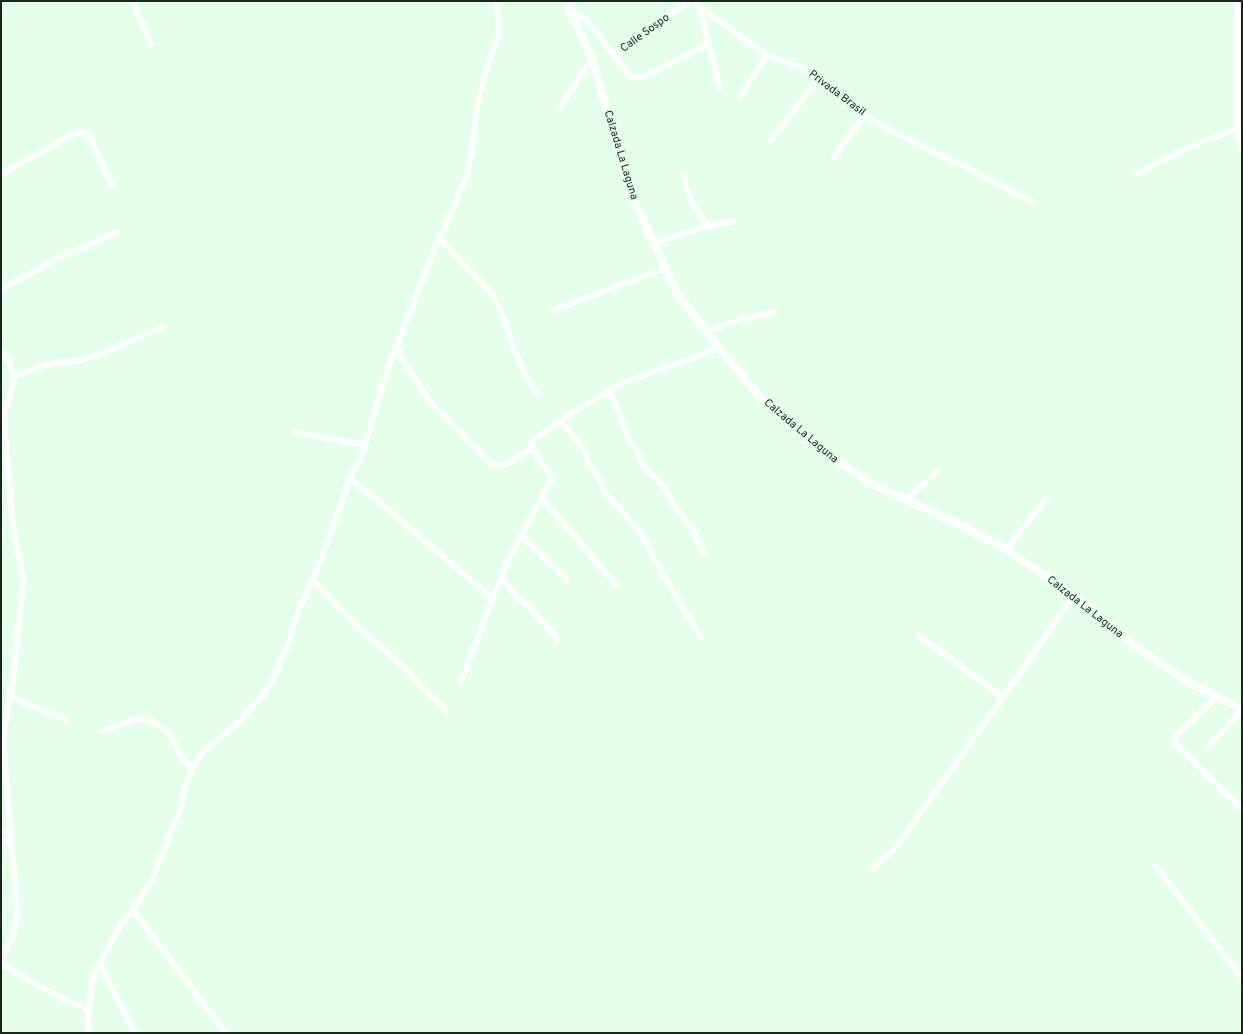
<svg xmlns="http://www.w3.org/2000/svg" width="1243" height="1034" viewBox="0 0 1243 1034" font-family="Overpass,sans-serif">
  <rect width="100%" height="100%" fill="#e4ffea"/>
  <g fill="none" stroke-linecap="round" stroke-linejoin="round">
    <path stroke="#fff" stroke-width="6" d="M133 1 151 45
      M698 1 720 88
      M1237 1V129L1242 150
      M698 6 767 55 803 68 819 78 845 102 864 115 893 132 966 167 1034 203
      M570 10 586 19 630 76C637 79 640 78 647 75L708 44
      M614 56 689 1
      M740 96 767 55
      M560 107 592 58
      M771 140 819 78
      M834 158 864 115
      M1 174 68 137 81 132 90 136 112 186
      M683 175 692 203 708 226
      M1135 175C1167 156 1202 141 1237 129
      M439 238 492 294 504 318 514 350 526 376 538 395
      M653 243 708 226 734 221
      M1 289 58 258 117 232
      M553 310 665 268
      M706 331 742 319 775 312
      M396 347 426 397 492 464 501 466 510 462 532 448
      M1 350 10 364 14 376 13 384 5 409 4 423 13 527 23 579 13 682 9 696 3 743 17 910C17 932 11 939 1 959
      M14 376 38 367 60 362H73L95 356 163 327
      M609 392 620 415 627 437 632 445 638 453 641 463 663 486 675 507 692 528 704 553
      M561 421 585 451 588 464 595 471 604 490 609 498 621 509 643 537 664 576 701 637
      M295 432 364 445
      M349 478 378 501 493 599
      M542 498 616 585
      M906 500 938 470
      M521 535 567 580
      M1006 549 1046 499
      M501 578 519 599 531 608 558 640
      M312 580 359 628 405 668 421 686 447 711
      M919 636 1003 697
      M461 681 506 564 551 480 549 473 532 448 533 440 568 415 623 383 719 348
      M9 696 66 720
      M1216 697 1176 736 1174 741 1177 745 1242 809
      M103 731 135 719 149 720 164 728 174 741 179 753 184 761 192 768
      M1208 747 1242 710
      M1 832 10 830
      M1 842 11 840
      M1156 866 1242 978
      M871 870 896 847 1003 697 1074 595
      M133 910 224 1031
      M1 963C29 981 59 998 89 1011
      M99 963 135 1033
      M89 1033 88 1020 92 982 99 963 121 924 133 910 152 880 179 812 185 788 192 768 199 758 212 744 236 725 263 695 273 680 288 645 295 619 318 567 342 501 348 481 361 457 390 362 439 238 445 227 467 175 474 136 476 111 486 70 499 34 497 1"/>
    <path stroke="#fff" stroke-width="8" d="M565 1 592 58 629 189 665 268 678 295 719 348 761 398 818 447 868 482 958 524 1006 549 1074 595 1134 645 1183 679 1242 709"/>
  </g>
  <g text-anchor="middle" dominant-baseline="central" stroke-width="3.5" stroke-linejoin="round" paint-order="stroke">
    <g font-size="11" fill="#1a261d" stroke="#e4ffea">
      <text transform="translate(645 33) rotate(-36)">Calle Sospo</text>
      <text transform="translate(837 93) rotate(37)">Privada Brasil</text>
      <text transform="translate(621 155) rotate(73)">Calzada La Laguna</text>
      <text transform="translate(801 431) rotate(40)">Calzada La Laguna</text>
      <text transform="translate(1085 607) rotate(38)">Calzada La Laguna</text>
    </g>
  </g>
  <rect width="1243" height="1034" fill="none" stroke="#1a261d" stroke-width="4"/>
</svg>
